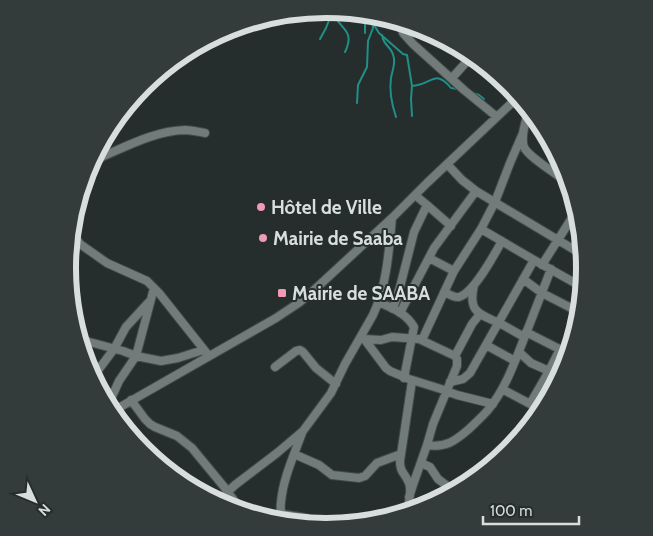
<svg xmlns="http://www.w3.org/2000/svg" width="653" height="536" viewBox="0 0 653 536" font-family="Cabin,sans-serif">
  <rect width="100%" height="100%" fill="#252e2d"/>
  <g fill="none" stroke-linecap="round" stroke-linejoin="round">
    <path stroke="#228e88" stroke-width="2" d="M333 10C336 29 357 28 345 52
      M360 15 365 23V33
      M372 22 379 33 403 54 407 55 412 86C432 85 435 68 451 88L458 89
      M382 35C384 48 393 46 394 59 395 65 392 72 391 78 389 91 392 105 396 117
      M320 39 326 28 333 10
      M473 93 479 95 484 99
      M357 103 358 85 367 67 368 41 373 28 372 18
      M412 116 411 99 412 86"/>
    <g stroke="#434a4a" stroke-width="10">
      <path id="minor" d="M403 24 402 30 403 33 413 44 464 90 497 117
        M452 78 470 58
        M528 112C526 122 520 136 524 147 528 157 559 175 569 184
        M92 161C122 149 152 131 185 130 192 130 198 132 205 133
        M447 164 462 180 476 191 583 255
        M427 205 451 226
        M481 229 534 260 582 287
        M74 236 80 244 107 263 147 281 159 293 209 356
        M429 258 454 271
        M542 265 575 213
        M523 279 542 293 577 311
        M474 285C467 315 482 314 503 325 510 329 517 333 524 337
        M444 292C449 294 454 298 459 297 474 293 494 255 502 241
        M378 302C392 308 406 313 414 327L404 378
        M393 309 400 287 414 232 427 205 415 195
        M400 313 434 248 476 191
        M526 332 569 354
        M362 336 386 368 390 371 409 379 441 389 457 395 493 404
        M364 339 381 340 392 337 419 339 455 356 457 359V366L433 424 427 445 414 482 409 497
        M82 340 123 351 136 356 161 361 178 358 203 350
        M422 340 454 271 481 229 495 202 510 163 523 133
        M486 345 515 361
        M519 352 531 363 549 371
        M566 352 571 340
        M455 356 472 324 480 314
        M275 367 296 351 300 350 303 352 316 368 336 384
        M93 377 114 349 126 327 149 302
        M450 382 463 379 470 373 534 260
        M131 400 145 419 150 424 155 427 177 436 192 448 225 488 241 510
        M110 401 119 381 136 356 154 288
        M530 404 549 371 560 349
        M115 410 276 318 300 302 313 291 392 218 427 183 518 97
        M427 445C446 448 455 441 469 429 475 423 482 417 488 410 507 387 516 358 527 331 535 310 543 290 551 269
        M294 454 319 465 332 475 359 478 365 476 377 463 401 454
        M502 456 535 411 534 406 502 389
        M421 463 430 467 438 479 446 485 451 491
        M218 501 235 485 277 453 303 431 331 393 345 364 373 315C387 285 389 250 392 218
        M407 511C409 503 412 491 409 483 405 473 400 473 400 461L412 381
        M281 514 306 518 326 527
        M282 518C281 513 280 508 281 502 283 479 294 455 302 433"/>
    </g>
    <use href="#minor" stroke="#717c7a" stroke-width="8"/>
  </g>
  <g fill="#f19ab4" stroke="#252e2d" stroke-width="2">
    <circle cx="261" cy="207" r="5"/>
    <circle cx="263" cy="238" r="5"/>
    <rect x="277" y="288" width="10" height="10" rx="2.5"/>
  </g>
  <g text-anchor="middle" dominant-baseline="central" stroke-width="4" stroke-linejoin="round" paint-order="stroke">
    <g font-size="19" font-weight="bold" fill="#d8dedd" stroke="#252e2d" text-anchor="start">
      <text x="271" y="207">Hôtel de Ville</text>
      <text x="273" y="238">Mairie de Saaba</text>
      <text x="292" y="293">Mairie de SAABA</text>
    </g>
  </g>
  <path d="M0 0H653V536H0ZM76 268a250 250 0 1 1 500 0a250 250 0 1 1-500 0Z" fill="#333c3b" fill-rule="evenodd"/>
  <path fill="none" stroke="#d8dedd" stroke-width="6" d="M76 268a250 250 0 1 1 500 0a250 250 0 1 1-500 0Z"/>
  <g transform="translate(35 501) rotate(134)" stroke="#252e2d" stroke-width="4" paint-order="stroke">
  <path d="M0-4L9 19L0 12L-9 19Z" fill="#d8dedd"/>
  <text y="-8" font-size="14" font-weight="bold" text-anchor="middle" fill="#d8dedd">N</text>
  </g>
  <path d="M483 516v8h96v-8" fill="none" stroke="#d8dedd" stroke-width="2.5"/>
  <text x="490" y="516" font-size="15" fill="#d8dedd" stroke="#252e2d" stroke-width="4" paint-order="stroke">100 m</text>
</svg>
